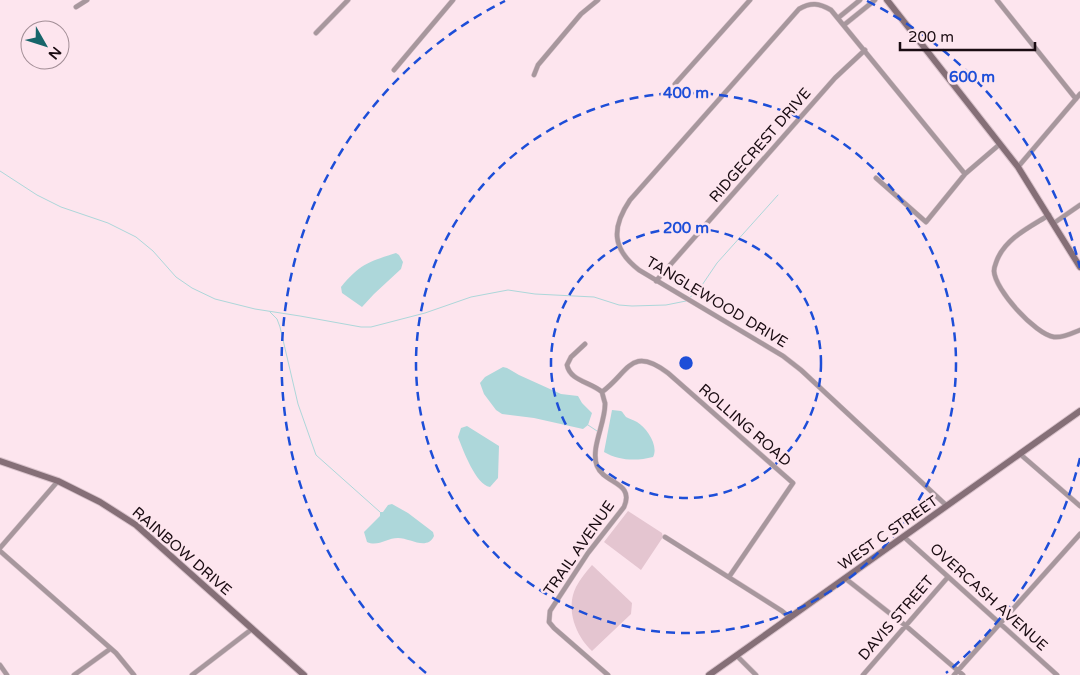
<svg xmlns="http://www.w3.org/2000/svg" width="1080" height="675" viewBox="0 0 1080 675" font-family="'Varela Round',sans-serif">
  <rect width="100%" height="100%" fill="#fde5ee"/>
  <path fill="#e4c5d0" d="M628 511 662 533 663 537 641 570 604 542Z
    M592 565 632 603 631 614 592 651C576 636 565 609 576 587 580 579 586 572 592 565Z"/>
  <path fill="#add7da" d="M396 253 399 255 403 262 401 269 374 294 362 307 342 293 341 287C360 264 368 262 396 253Z
    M503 367 507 368 519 375 561 394 578 396 582 403 592 413 588 425 583 429 534 418 502 414 496 410 484 394 480 383 485 377Z
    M612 410 621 411C623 412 624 415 626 417 629 419 634 420 637 422 647 428 659 446 653 457 637 461 619 461 604 452Z
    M467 426 499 446 498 478 490 487C476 485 463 450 458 437L461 428Z
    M392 504 408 513 433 532 434 536C427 551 410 538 398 538 387 538 378 547 367 542L364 532 380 516V512H383L388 505Z"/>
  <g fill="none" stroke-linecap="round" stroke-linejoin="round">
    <path stroke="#add7da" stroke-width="1" d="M0 171 37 195 61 207 108 223 136 237 153 251 176 277 192 288 215 299 255 309 300 316 361 327H371L425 313 471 297 508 290 535 294 594 297 619 305 632 306 666 305 686 301
      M689 298 698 291 717 263 778 195
      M270 312 277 319 280 327 298 404 316 455 380 512
      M588 425 597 431"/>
    <g stroke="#d9c2cb" stroke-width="5.5">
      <path id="street" d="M997 0 1076 99
        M76 7 87 0
        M838 18 860 0
        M844 25 875 0
        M316 33 348 0
        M394 70 453 0
        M534 75 538 65 581 14 598 0
        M675 84 750 0
        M1018 167 1080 94
        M876 178 926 222 965 174 1000 144
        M1049 215C1030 227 1006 238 997 260 996 263 994 267 994 271 995 290 1035 334 1054 337 1064 338 1072 333 1080 330
        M1054 223 1080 205
        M656 281 835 78 865 50
        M585 344 571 357 567 365C570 381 591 382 602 392
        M602 392C629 372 631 345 668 373L793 483 729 577
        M602 392C603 396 604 400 605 403 606 422 590 448 597 466 604 484 635 482 624 507L588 553 550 611 549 622 554 628 608 675
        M1020 454 1080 506
        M947 506 801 370 783 356 639 270C612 249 611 228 630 200L799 9C811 2 819 3 831 10L965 174
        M665 537 782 611 790 618
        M904 537 1057 675
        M0 548 58 481
        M0 551 116 653 134 675
        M846 579 906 626 963 675
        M737 656 756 675
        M0 665 7 675
        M74 675 110 649
        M192 675 252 629
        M863 675 948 577
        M954 675 1080 534"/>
    </g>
    <g stroke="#d9c2cb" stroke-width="8">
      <path id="secondary" d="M887 0 1018 167 1080 267
        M0 461 58 481 100 502 136 525 304 675
        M709 675 1080 411"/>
    </g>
    <use href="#street" stroke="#a7979d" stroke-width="4.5"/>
    <use href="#secondary" stroke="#856f77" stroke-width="6"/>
  </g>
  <g fill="none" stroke="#1d4ed8" stroke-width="2.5" stroke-dasharray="9 6">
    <circle cx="686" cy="363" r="135"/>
    <circle cx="686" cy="363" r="270"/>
    <path d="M1080 458A405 405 0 0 1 946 673M426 673A405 405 0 0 1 505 1M867 1A405 405 0 0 1 1080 268"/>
  </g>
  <g text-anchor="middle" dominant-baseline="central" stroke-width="5" stroke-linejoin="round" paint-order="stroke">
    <g font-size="15" fill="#1a0c12" stroke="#fde5ee">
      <text transform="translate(760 145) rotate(-49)">RIDGECREST DRIVE</text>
      <text transform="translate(717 302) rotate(31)">TANGLEWOOD DRIVE</text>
      <text transform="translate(745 425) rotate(41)">ROLLING ROAD</text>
      <text transform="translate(888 533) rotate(-35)">WEST C STREET</text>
      <text transform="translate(579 548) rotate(-55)">TRAIL AVENUE</text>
      <text transform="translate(182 551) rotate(41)">RAINBOW DRIVE</text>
      <text transform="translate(989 597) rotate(42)">OVERCASH AVENUE</text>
      <text transform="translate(896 618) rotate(-49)">DAVIS STREET</text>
    </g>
  </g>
  <circle cx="686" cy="363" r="8" fill="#1d4ed8" stroke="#fde5ee" stroke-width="2.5"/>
  <g font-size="15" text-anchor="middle" font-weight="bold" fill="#1d4ed8" stroke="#fde5ee" stroke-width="5" stroke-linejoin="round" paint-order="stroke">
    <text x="972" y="82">600 m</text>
    <text x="686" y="98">400 m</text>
    <text x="686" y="233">200 m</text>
  </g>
  <g transform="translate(45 45) rotate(129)"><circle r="24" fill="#fde5ee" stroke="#a28e96"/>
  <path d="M0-4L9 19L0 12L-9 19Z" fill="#17656a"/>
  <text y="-8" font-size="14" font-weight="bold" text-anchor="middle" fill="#1a0c12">N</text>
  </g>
  <path d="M900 42v8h135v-8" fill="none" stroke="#1a0c12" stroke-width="2.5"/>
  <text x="908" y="42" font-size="15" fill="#1a0c12" stroke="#fde5ee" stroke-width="4" paint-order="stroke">200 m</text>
</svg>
